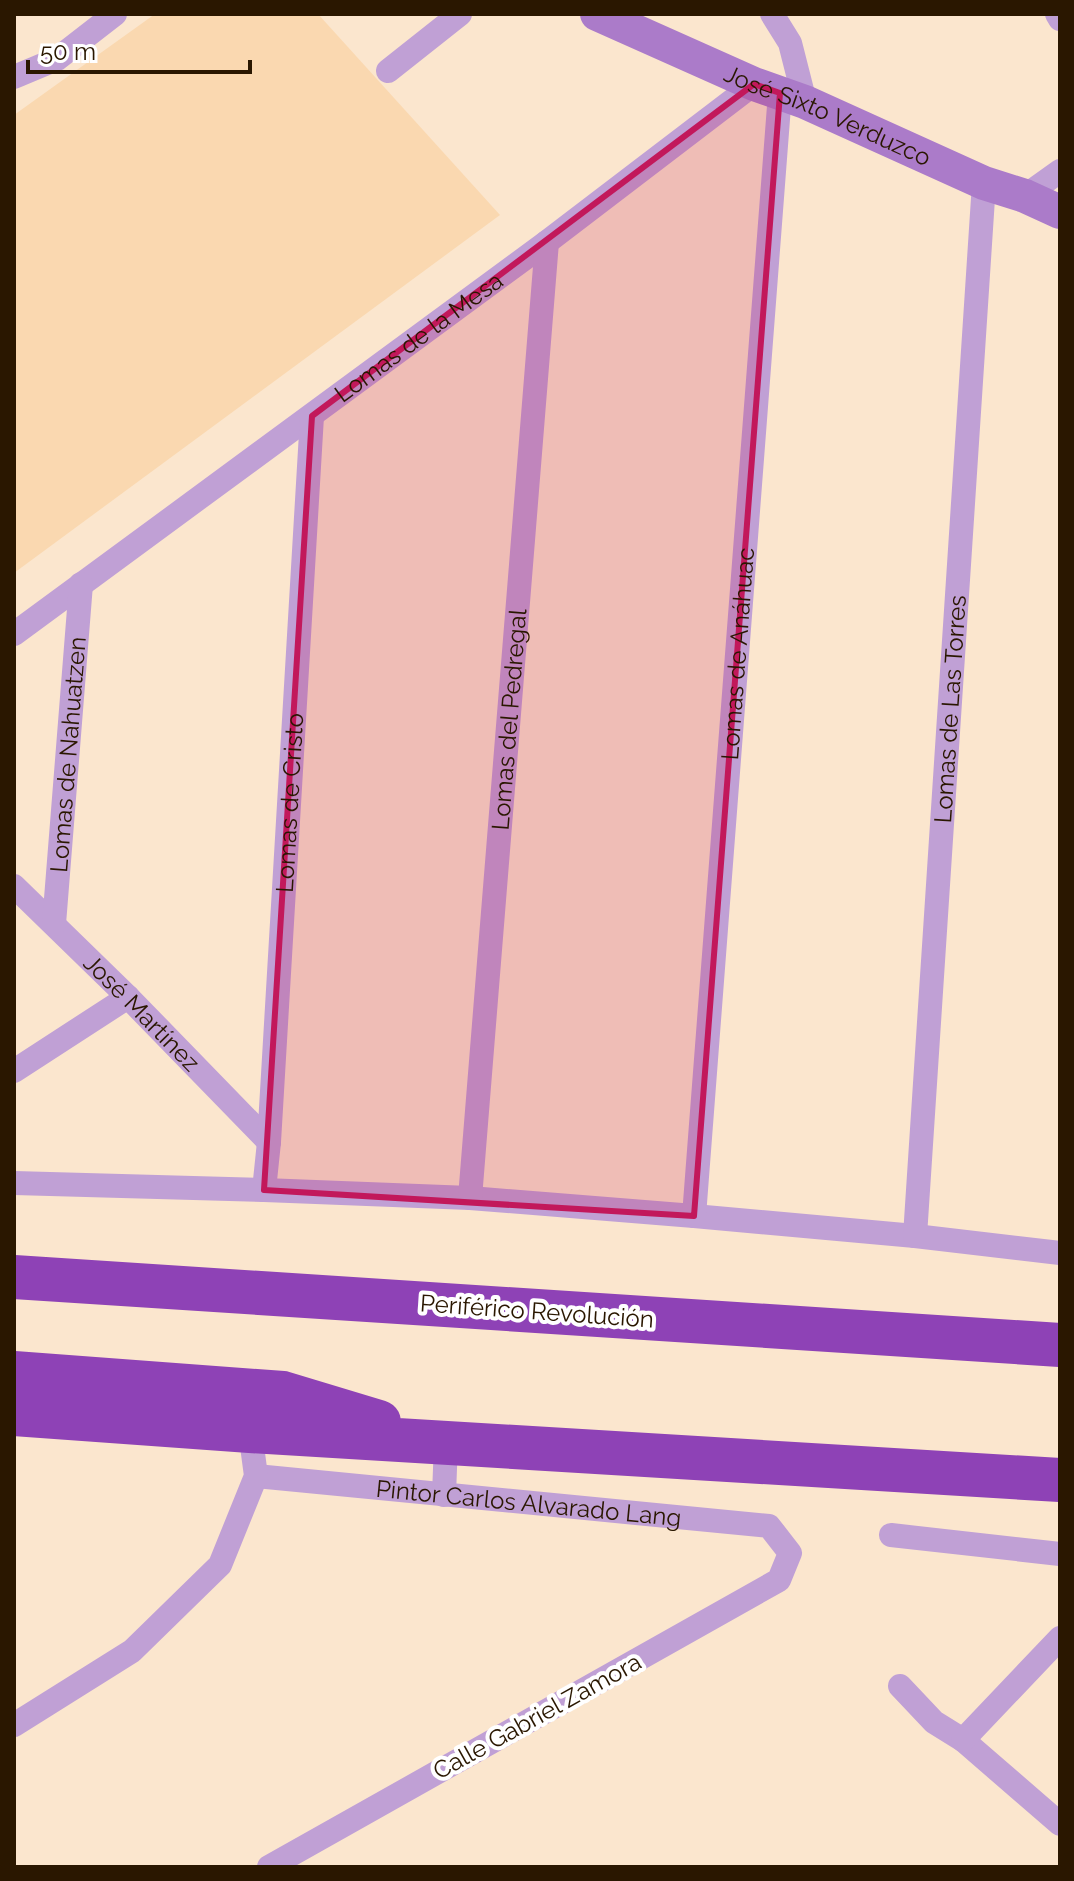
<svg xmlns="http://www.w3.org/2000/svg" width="1074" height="1881" viewBox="0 0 1074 1881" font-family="Raleway,sans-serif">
  <rect width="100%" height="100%" fill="#fbe6ce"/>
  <path fill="#fad8b0" d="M155 14H318L500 215 14 573V115Z"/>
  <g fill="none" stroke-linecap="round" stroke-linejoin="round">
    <g stroke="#c0a0d5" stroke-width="24">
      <path d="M772 14 790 43 805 102"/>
      <path d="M1057 14 1060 19"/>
      <path d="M388 71 460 14"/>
      <path d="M14 77 57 59 115 14"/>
      <path d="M1025 196 1060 171"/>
      <path id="s1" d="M14 634 547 242 754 84"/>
      <path id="s2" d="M14 886 128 997 269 1142"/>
      <path id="s3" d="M54 924 81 584"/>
      <path d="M14 1071 128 997"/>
      <path d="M14 1183 264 1190 470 1198 694 1216 915 1236 1060 1253"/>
      <path id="s4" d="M264 1190 269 1142 312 416"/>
      <path id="s5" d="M470 1198 547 242"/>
      <path id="s6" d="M694 1216 780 93"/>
      <path id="s7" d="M915 1236 984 183"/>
      <path id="s8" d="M256 1476 769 1526 790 1553 779 1580 269 1867"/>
      <path d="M444 1495 446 1442"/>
      <path d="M891 1535 1060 1554"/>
      <path d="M900 1686 934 1722 963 1740 1060 1824"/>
      <path d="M14 1725 132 1651 220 1565 256 1476 250 1431"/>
      <path d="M963 1740 1060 1638"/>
    </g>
    <path stroke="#ab7bc9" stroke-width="34" id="s9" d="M597 14 754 84 805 102 984 183 1025 196 1060 212"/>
    <path stroke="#8e42b6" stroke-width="44" d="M14 1277 1060 1345
      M14 1373 283 1393 379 1422
      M14 1414 250 1431 1060 1480"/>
  </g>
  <path fill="#c2185b" fill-opacity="0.2" stroke="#c2185b" stroke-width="6" stroke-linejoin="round" d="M754 84 780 93 694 1216 264 1190 312 416Z"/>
  <g text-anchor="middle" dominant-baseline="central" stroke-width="8" stroke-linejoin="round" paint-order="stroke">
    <g font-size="24" fill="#2a1700" stroke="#fff">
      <text stroke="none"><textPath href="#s9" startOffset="252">José Sixto Verduzco</textPath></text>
      <text stroke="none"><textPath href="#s1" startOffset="502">Lomas de la Mesa</textPath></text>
      <text stroke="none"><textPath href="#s6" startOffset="564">Lomas de Anáhuac</textPath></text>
      <text stroke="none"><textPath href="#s7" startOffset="528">Lomas de Las Torres</textPath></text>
      <text stroke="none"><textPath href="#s5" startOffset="480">Lomas del Pedregal</textPath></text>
      <text stroke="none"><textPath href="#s3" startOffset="170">Lomas de Nahuatzen</textPath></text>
      <text stroke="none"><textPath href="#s4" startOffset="388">Lomas de Cristo</textPath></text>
      <text stroke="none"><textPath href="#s2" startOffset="180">José Martínez</textPath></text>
      <text transform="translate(537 1311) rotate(4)">Periférico Revolución</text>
      <text stroke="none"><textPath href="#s8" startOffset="274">Pintor Carlos Alvarado Lang</textPath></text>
      <text transform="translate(537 1716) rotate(-29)">Calle Gabriel Zamora</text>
    </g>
  </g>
  <rect width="1074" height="1881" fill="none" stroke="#2a1700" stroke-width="32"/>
  <path d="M28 60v12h222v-12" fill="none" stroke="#2a1700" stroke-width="4"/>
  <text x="40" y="60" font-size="24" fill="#2a1700" stroke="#ffffff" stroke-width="6" paint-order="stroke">50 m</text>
</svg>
